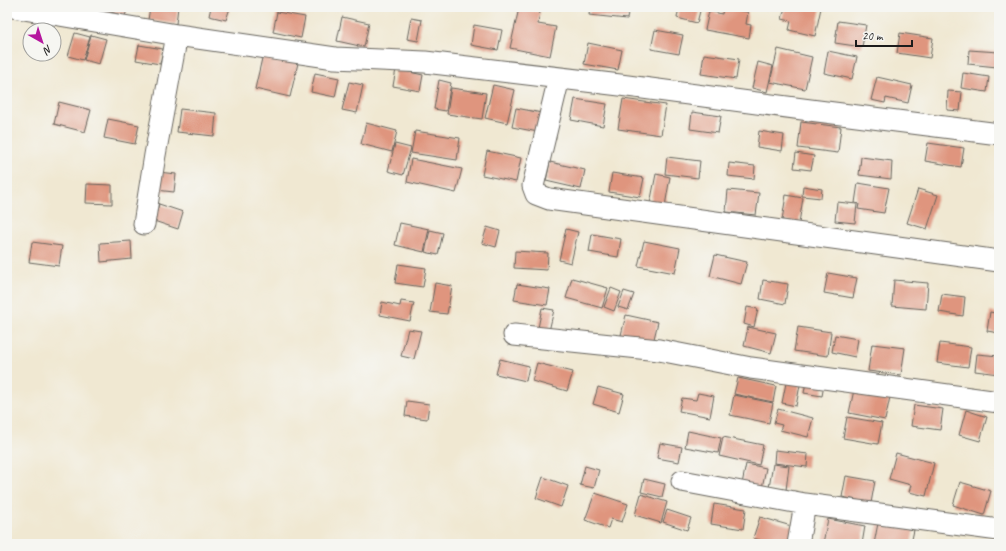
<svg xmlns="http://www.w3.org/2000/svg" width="1006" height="551" viewBox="0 0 1006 551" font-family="Caveat,sans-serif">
  <rect width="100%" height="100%" fill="#f6f6f2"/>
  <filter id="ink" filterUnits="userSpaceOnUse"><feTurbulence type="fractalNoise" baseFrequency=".025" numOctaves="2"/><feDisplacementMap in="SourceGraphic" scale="8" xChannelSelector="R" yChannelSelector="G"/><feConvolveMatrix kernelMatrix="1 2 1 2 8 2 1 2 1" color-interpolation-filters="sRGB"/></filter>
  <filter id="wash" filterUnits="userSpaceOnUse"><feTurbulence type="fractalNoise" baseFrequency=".012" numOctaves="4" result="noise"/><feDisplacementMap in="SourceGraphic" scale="16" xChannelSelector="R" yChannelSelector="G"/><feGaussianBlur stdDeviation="0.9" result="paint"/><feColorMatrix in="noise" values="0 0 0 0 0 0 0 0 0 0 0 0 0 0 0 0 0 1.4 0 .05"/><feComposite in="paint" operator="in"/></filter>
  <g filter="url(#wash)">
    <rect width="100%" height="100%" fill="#f0e8d2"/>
    <g id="blocks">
      <path fill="#df957e" d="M92 7H128L125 16Z
        M150 7H178L176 24 148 20Z
        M211 7 230 8 226 20 209 16Z
        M590 7H629L627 19 589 15Z
        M679 7H701L697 23 677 18Z
        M785 7 821 8 815 36 789 30 791 21 782 19Z
        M519 8 540 12 538 24 556 27 550 56 510 48Z
        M723 8 748 12 746 24 751 25 749 38 705 30 709 11 722 14Z
        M277 12 305 17 301 38 273 32Z
        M342 17 369 23 364 47 337 41Z
        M411 18 422 20 418 41 407 39Z
        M838 21 866 25 862 47 835 43Z
        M474 25 502 30 498 50 471 45Z
        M655 30 683 35 679 54 651 49Z
        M75 33 90 37 83 60 68 56Z
        M900 33 933 38 930 58 897 53Z
        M91 35 106 39 99 64 84 60Z
        M588 43 622 50 618 70 584 64Z
        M139 45 163 49 160 64 136 60Z
        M778 49 812 57 805 89 770 82Z
        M969 50 999 52 997 67 968 64Z
        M828 51 857 57 852 79 824 73Z
        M263 54 298 63 290 97 255 89Z
        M704 54 739 59 736 79 701 74Z
        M758 62 773 66 767 92 752 88Z
        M396 69 423 75 420 91 393 86Z
        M315 73 339 78 335 97 311 92Z
        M963 73 989 77 987 92 961 88Z
        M877 77 912 85 908 103 886 98 885 103 871 100Z
        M439 80 451 83 446 111 434 109Z
        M349 82 363 85 357 113 342 110Z
        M493 85 515 90 507 123 485 118Z
        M451 88 486 93 482 119 447 114Z
        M948 91 962 92 960 111 947 110Z
        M575 99 607 104 603 126 571 120Z
        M623 99 666 105 661 135 618 129Z
        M59 102 91 110 85 132 54 124Z
        M516 108 542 113 538 132 512 127Z
        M180 109 216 113 214 136 177 132Z
        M692 112 721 116 718 133 690 129Z
        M108 119 139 125 135 144 104 138Z
        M801 122 841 127 838 153 798 148Z
        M366 123 397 131 392 152 361 144Z
        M415 131 460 138 457 160 411 153Z
        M759 131 784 135 782 151 757 147Z
        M928 143 964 148 961 167 925 161Z
        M395 144 411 148 403 175 388 171Z
        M487 151 521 158 516 182 482 175Z
        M796 153 814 156 811 170 794 168Z
        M667 157 700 161 698 178 665 174Z
        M861 157 892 161 891 179 859 175Z
        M411 159 462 169 456 193 407 182Z
        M550 162 585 170 581 189 546 181Z
        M729 163 755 166 754 179 728 176Z
        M158 172 176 174 174 192 156 190Z
        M612 173 644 178 640 197 609 192Z
        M656 174 670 177 665 206 650 204Z
        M858 183 889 188 884 213 858 209 859 204 855 203Z
        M87 184 112 185V204L86 203Z
        M803 186 822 189 821 198 802 196Z
        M918 189 938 195 927 229 907 223Z
        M728 190 759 193 756 215 726 212Z
        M786 195 803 198 799 223 782 220Z
        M837 202 857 204 855 223 835 221Z
        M159 204 183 212 178 229 154 221Z
        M400 223 429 229 424 252 395 245Z
        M487 227 500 231 496 247 482 243Z
        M566 229 578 232 571 263 559 260Z
        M430 230 443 233 438 255 425 252Z
        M592 234 621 239 618 257 589 252Z
        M131 241 132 259 101 262 100 243Z
        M644 241 680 248 675 273 638 266Z
        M32 242 62 246 59 266 29 262Z
        M515 251 548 253 547 270 514 268Z
        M715 255 747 262 741 284 710 276Z
        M398 264 426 268 423 287 395 283Z
        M828 273 857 278 853 298 824 293Z
        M572 278 608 288 602 308 566 298Z
        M763 280 788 284 785 304 760 299Z
        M894 280 928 283 926 309 892 306Z
        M435 283 452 286 447 314 430 312Z
        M517 284 550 289 547 305 514 300Z
        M611 288 621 292 614 311 604 307Z
        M624 291 634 294 628 310 618 307Z
        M942 294 965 297 963 316 939 312Z
        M401 301 414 303 410 321 380 315 382 302 400 306Z
        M747 307 758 309 754 327 744 324Z
        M542 308 554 310 549 331 538 328Z
        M990 312 999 314V333L987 331Z
        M626 315 658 322 653 343 621 335Z
        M748 327 776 333 771 353 744 346Z
        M798 327 831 332 828 356 794 351Z
        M408 329 421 331 414 359 401 356Z
        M835 335 858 339 855 357 832 352Z
        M940 343 971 347 968 367 937 363Z
        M872 344 905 348 901 375 868 371Z
        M977 354 999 356V374L975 371Z
        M500 359 529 366 526 381 496 374Z
        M537 363 573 372 567 391 532 381Z
        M738 378 776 386 773 402 734 394Z
        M787 378 801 380 796 406 782 403Z
        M806 382 824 385 822 396 804 393Z
        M598 387 624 394 619 412 593 404Z
        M854 390 890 397 885 420 849 413Z
        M698 393 714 396 710 417 679 411 682 398 696 400Z
        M734 395 773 403 769 423 730 415Z
        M407 401 429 404 427 419 405 416Z
        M914 405 943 409 940 430 911 426Z
        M778 409 813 418 808 437 780 430 782 425 774 423Z
        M966 410 987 417 980 441 959 435Z
        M847 417 882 423 878 444 843 438Z
        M688 431 721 438 718 453 685 447Z
        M723 437 763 445 759 465 719 456Z
        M660 443 682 447 679 462 657 458Z
        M775 450 808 454 807 467 774 463Z
        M896 453 934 463 926 496 909 492 911 485 889 479Z
        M746 464 766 468 761 493 741 489Z
        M773 464 789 466 786 490 769 488Z
        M585 466 599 470 594 488 580 485Z
        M846 476 875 481 871 503 842 497Z
        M543 477 568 486 561 507 536 498Z
        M644 479 665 484 662 497 641 492Z
        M960 482 991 491 984 515 953 505Z
        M595 493 628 504 622 522 611 519 608 528 585 520Z
        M641 494 667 502 661 523 635 515Z
        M714 504 746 509 743 529 711 524Z
        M667 510 691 518 687 530 663 522Z
        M760 517 795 527 791 544H772L753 538Z
        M828 519 865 526 862 544H830L823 543Z
        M878 523 914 530 911 544H874Z"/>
    </g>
  </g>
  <g filter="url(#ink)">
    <use href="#blocks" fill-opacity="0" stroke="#66635c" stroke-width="1"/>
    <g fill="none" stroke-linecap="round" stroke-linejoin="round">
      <g stroke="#66635c" stroke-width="23">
        <path id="minor" d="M12 7 177 35 335 58 425 62 620 85 810 110 999 134
          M559 78 533 186 536 194 549 199 941 253 999 261
          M144 224 155 155 177 35
          M514 335 659 350 751 368 999 402
          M682 481 805 504 999 530
          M798 544 805 504"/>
      </g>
      <use href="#minor" stroke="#fff" stroke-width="21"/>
    </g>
  </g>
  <rect width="1006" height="551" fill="none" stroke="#f6f6f2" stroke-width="24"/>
  <g transform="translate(42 42) rotate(141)"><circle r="19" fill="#f6f6f2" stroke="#9f9f9c"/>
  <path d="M0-3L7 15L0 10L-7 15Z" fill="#b5179e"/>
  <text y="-6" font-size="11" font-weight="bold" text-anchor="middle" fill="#1c1c1c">N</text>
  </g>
  <path d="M856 40v6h56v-6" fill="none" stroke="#1c1c1c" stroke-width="2"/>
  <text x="862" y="40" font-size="12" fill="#1c1c1c" stroke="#f6f6f2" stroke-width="3" paint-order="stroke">20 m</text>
</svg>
